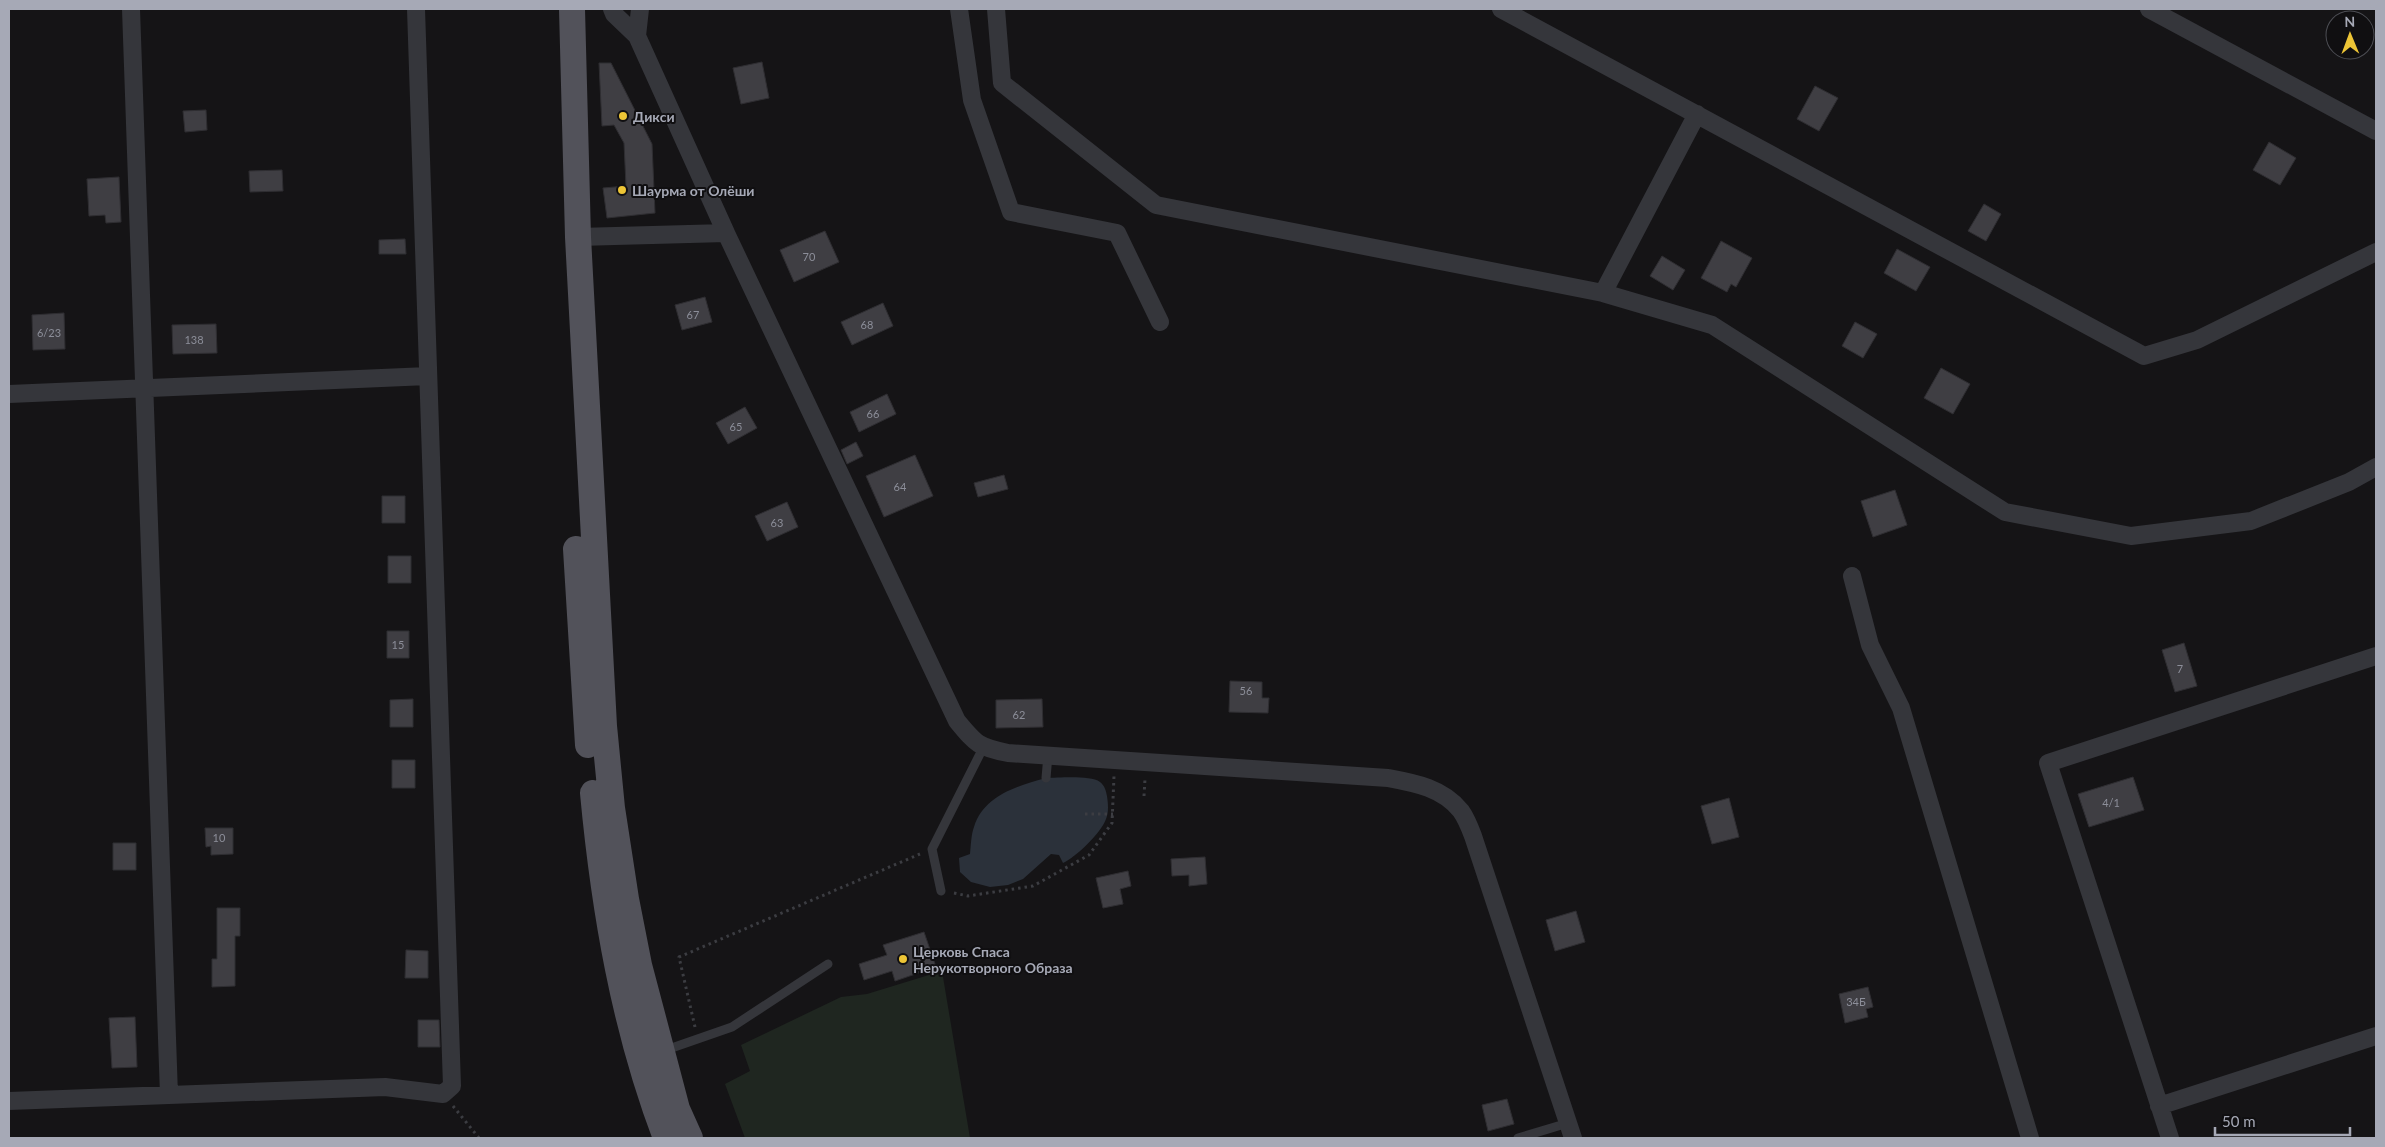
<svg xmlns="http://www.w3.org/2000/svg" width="2385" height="1147" viewBox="0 0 2385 1147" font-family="Lato,sans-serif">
  <rect width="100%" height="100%" fill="#151416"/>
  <path fill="#1f2620" d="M942 971 970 1138H745L725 1084 750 1071 741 1045 841 997 867 994Z"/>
  <path fill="#2b313a" d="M1046 778C1059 778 1090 775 1100 782 1105 786 1106 791 1107 796 1108 803 1109 812 1106 819 1101 833 1076 857 1063 863L1059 855 1051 854 1023 879 1008 885 990 887 971 882 960 872 959 858 970 854C971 845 971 835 974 827 984 795 1018 786 1046 778Z"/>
  <path fill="#3f3e43" stroke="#2f2e32" d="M762 62 769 98 741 104 733 68Z
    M599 63H611L652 144 655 213 607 218 603 188 626 186 624 143 614 125 602 126Z
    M1815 86 1838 98 1819 131 1797 119Z
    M206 110 207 130 185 132 183 111Z
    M2269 142 2296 158 2280 185 2253 170Z
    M282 170 283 191 250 192 249 171Z
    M119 177 121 222 106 223 105 215 89 216 87 179Z
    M1984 204 2001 214 1986 241 1968 231Z
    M825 231 839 262 794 282 780 250Z
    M405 239 406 254H379V240Z
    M1721 241 1752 258 1736 287 1731 284 1727 292 1701 278Z
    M1897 249 1930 267 1916 291 1884 273Z
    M1662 256 1685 270 1673 290 1650 276Z
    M705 297 712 322 682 330 675 305Z
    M883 303 893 326 852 345 841 322Z
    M64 313 65 349 33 350 32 315Z
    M1855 322 1877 334 1863 358 1842 346Z
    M216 324 217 353 173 354 172 325Z
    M1941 368 1970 384 1953 414 1924 398Z
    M887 394 896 414 859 432 850 412Z
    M745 407 757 428 728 444 716 423Z
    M856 442 863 456 847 464 841 450Z
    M915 455 933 496 884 517 866 476Z
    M1004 475 1008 489 978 497 974 483Z
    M1895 490 1907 525 1873 537 1861 501Z
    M382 496H405V523H382Z
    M787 502 798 527 767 541 755 516Z
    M388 556H411V583H388Z
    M387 631H409V658H387Z
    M2184 643 2197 686 2175 692 2162 650Z
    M1230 681 1262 682V698H1269L1268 713 1229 712Z
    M413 699V727H390V700Z
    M1042 699 1043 727 996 728V700Z
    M392 760H415V788H392Z
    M2133 777 2144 810 2089 827 2078 794Z
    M1729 798 1739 837 1712 844 1701 806Z
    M205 828H233V854L211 855V846L206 847Z
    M113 843H136V870H113Z
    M1205 857 1207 884 1189 886V875L1172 876 1171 859Z
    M1128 871 1131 886 1120 889 1123 904 1103 908 1096 878Z
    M217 908H240V936H235V986L212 987V959H217Z
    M1576 911 1585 942 1555 951 1546 920Z
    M924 932 936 967 895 981 892 971 864 980 859 964 887 955 883 945Z
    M406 950 428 951V978H405Z
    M1868 987 1873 1007 1866 1009 1868 1017 1845 1023 1839 994Z
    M135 1017 137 1067 112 1068 109 1018Z
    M418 1020H439L440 1047H418Z
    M1507 1099 1514 1124 1488 1131 1482 1105Z"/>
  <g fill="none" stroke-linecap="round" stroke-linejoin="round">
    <path stroke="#3c3d42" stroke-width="3" stroke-dasharray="2.5 4" stroke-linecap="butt" d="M1144 796 1145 779
      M1085 814H1113
      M954 893 968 896 1033 886 1089 855 1112 823 1114 776
      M695 1027 679 957 920 854
      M453 1106 479 1138"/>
    <path stroke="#35363b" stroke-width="9" d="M1046 778 1048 755
      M941 891 932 849 983 748
      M663 1051 732 1027 828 964
      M1518 1138 1568 1123"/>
    <path stroke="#35363b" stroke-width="18" d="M131 9 169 1095
      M612 9 614 14 637 36 726 233
      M959 9 972 100 1011 212 1117 233 1160 322
      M996 9 1002 83 1156 205 1603 293 1697 114
      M1501 9 2144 356 2197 340 2376 252
      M2149 9 2376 131
      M637 36 640 9
      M578 237 726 233 957 721C976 744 978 747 1008 753L1388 778C1415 783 1443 788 1461 811 1466 818 1470 828 1473 836L1573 1138
      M1603 293 1712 325 2005 512 2131 536 2251 521 2349 482 2376 467
      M9 394 428 376
      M1852 576 1870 645 1901 708 2030 1138
      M9 1101 385 1087 443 1094 452 1086 416 9
      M2159 1106 2376 1036
      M2170 1138 2048 763 2376 656"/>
    <path stroke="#52525a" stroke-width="26" d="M572 9 578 237 604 726 612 808 626 899 639 965 677 1109 690 1138
      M576 549 588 745
      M593 793C604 910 624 1028 666 1138"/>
  </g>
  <g fill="#edc536" stroke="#100f11" stroke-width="2">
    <circle cx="623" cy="116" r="5"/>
    <circle cx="622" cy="190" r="5"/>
    <circle cx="903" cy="959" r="5"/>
  </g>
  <g text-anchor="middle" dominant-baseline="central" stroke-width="4" stroke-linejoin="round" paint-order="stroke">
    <g font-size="11" fill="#8c8e99">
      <text x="809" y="256">70</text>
      <text x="693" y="314">67</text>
      <text x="867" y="324">68</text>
      <text x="49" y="332">6/23</text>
      <text x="194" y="339">138</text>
      <text x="873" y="413">66</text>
      <text x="736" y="426">65</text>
      <text x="900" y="486">64</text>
      <text x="777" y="522">63</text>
      <text x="398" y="644">15</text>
      <text x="2180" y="668">7</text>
      <text x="1246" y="690">56</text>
      <text x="1019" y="714">62</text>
      <text x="2111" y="802">4/1</text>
      <text x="219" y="837">10</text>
      <text x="1856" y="1001">34Б</text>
    </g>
    <g font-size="14" font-weight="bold" fill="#a6a9b6" stroke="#100f11" text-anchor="start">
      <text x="633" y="116">Дикси</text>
      <text x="632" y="190">Шаурма от Олёши</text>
      <text x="913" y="951">Церковь Спаса<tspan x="913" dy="16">Нерукотворного Образа</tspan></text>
    </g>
  </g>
  <rect width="2385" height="1147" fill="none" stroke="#a6a9b6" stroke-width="20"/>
  <g transform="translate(2350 35) rotate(359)"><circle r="24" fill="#100f11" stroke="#4c4d53"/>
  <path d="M0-4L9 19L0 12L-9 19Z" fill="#edc536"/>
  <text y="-8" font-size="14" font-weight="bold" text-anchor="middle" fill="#a6a9b6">N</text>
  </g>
  <path d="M2215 1127v8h135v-8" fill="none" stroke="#a6a9b6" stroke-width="2.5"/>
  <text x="2222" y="1127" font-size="15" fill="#a6a9b6" stroke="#100f11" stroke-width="4" paint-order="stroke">50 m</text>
</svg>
